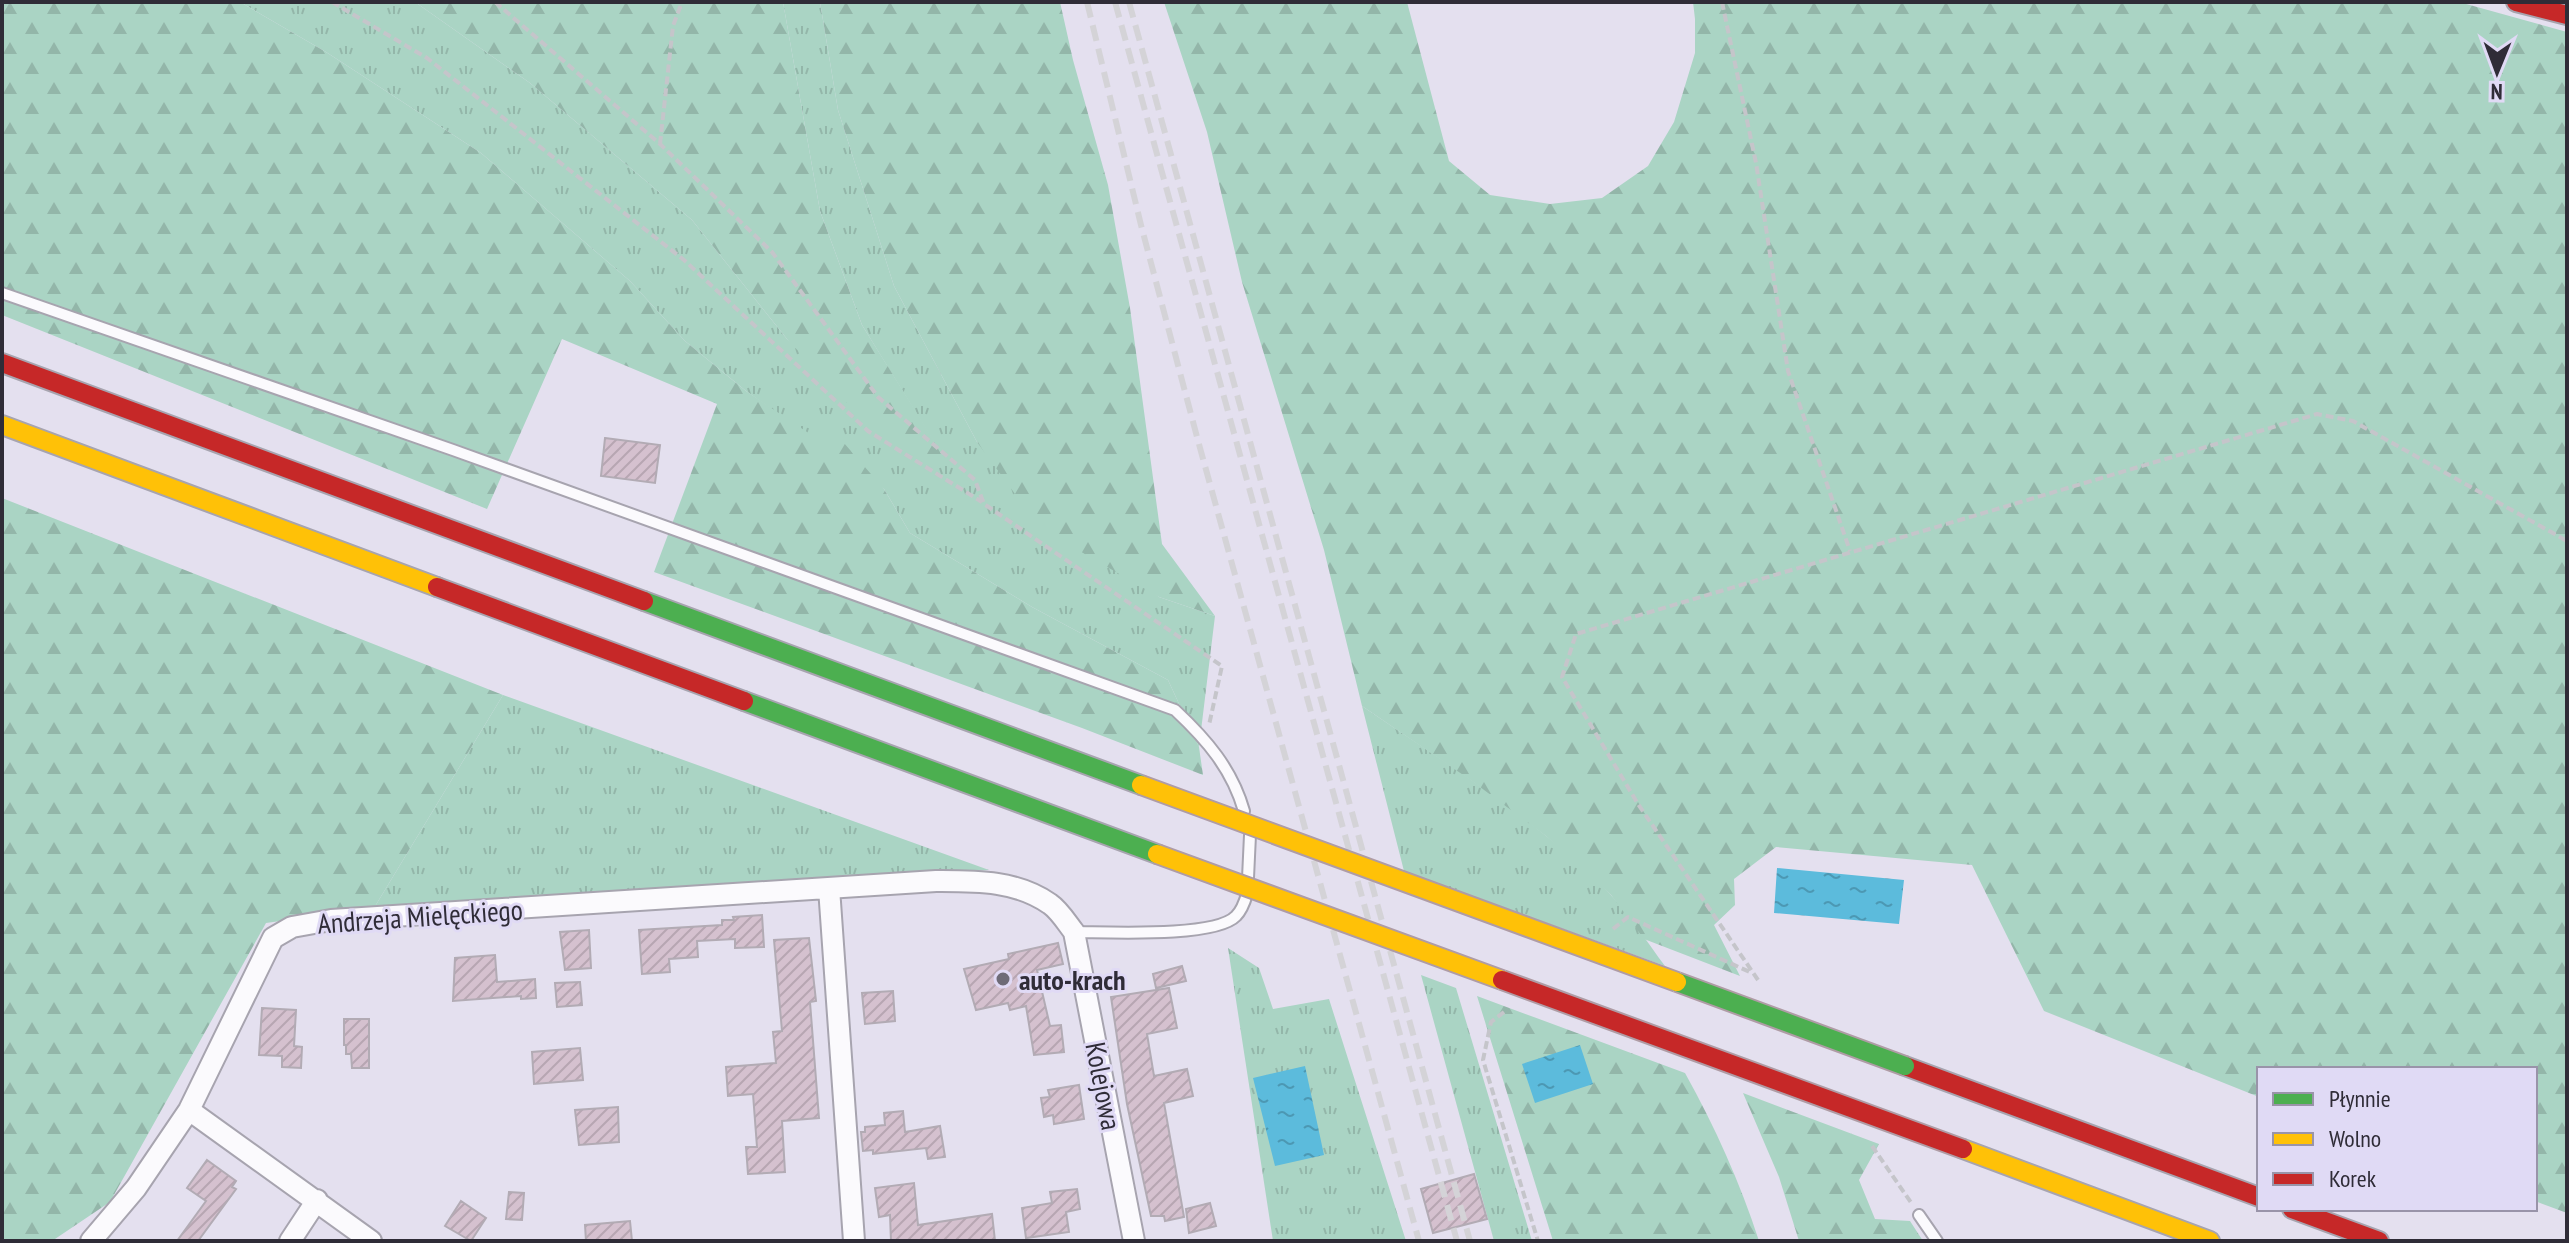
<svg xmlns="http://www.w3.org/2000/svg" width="2569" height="1243" viewBox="0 0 2569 1243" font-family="'PT Sans Narrow',sans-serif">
  <defs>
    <pattern id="grass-tufts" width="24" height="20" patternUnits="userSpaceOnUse" patternTransform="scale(2)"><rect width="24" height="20" fill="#aad4c4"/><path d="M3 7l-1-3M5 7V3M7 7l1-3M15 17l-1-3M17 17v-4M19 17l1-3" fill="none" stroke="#93b6a9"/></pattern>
    <pattern id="forest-firs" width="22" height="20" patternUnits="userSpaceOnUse" patternTransform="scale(2)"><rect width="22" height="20" fill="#aad4c4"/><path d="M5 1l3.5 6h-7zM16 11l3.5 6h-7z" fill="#93b6a9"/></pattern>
    <pattern id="water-ripples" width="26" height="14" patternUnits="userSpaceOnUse" patternTransform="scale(2)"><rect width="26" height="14" fill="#5cbbdc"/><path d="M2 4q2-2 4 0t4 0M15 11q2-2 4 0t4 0" fill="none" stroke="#4c98b3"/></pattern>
    <pattern id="building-hatch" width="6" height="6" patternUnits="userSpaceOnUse" patternTransform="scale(2)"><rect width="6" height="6" fill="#d5c1cf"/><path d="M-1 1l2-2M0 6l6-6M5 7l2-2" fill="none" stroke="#b7a6b2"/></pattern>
  </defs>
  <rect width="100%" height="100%" fill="#e4e0ef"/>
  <path fill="url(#grass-tufts)" d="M240 2H415L530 83 692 220 787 339 947 463 862 325 820 211 783 2H820L838 110 894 286 977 442 1159 597 1215 616 1199 747 1168 680 1032 607 910 533 884 489 746 391 685 341 630 281 481 153 326 52Z
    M503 695 989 870 374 908Z
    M1362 706C1447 764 1537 819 1609 893 1630 915 1647 942 1665 966L1404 871Z
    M1228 948 1259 968 1273 1009 1329 999 1406 1241H1273Z
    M1421 975 1456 988 1532 1241H1494Z"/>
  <path fill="url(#forest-firs)" d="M2 2H240L326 52 481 153 630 281 685 341 746 391 810 434 837 435 884 489 910 533 1032 607 1168 680 1199 747 1203 775 1082 728 654 572 717 404 562 339 487 509 2 315Z
    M415 2H783L820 211 862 325 948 463 929 464 848 404 787 339 692 220 530 83Z
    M820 2H1060L1073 60 1108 185 1130 308 1162 544 1215 616 1159 597 1040 528 977 442 894 286 838 110Z
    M1164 2H1407L1449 161 1490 195 1550 204 1602 198 1648 166 1674 122 1695 53V19L1693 2H2459L2567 32V1213L2535 1201V1069H2259V1097L2044 1011 1972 865 1776 847 1734 879 1735 905 1714 925 1740 976 1644 939 1611 895 1546 836 1472 781 1362 706 1324 550 1242 282 1207 132Z
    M2 498 503 695 374 908 266 923 110 1202 52 1241H2Z
    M1477 996 1685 1073C1715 1127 1740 1182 1759 1241H1553Z
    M1743 1093 1879 1144 1859 1180 1875 1219 1910 1221 1923 1241H1799L1779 1177Z"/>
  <path fill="url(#water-ripples)" d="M1777 868 1904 880 1899 924 1774 913Z
    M1580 1045 1593 1084 1535 1103 1522 1064Z
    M1305 1066 1324 1155 1275 1166 1253 1078Z"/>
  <path fill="url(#building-hatch)" stroke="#b2abb4" stroke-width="2" d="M605 438 660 445 655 483 601 476Z
    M762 915 764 947 735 948V939L697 941 698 957 669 959 670 972 642 974 639 930 722 925V920H734L733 917Z
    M589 930 591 968 565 970 560 932Z
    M809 938 816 1001 810 1002 819 1118 782 1121 785 1172 748 1174 746 1147H757L753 1094 728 1096 726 1067 776 1063 773 1032 782 1031 774 940Z
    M1058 943 1063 964 1037 970 1050 1026 1061 1025 1064 1052 1034 1055 1026 1006 1010 1010 1008 1003 976 1010 964 969 1009 959 1008 954Z
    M495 955 497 982 535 979 536 998 521 999V996L453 1001 455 958Z
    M1182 966 1186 981 1156 988 1153 974Z
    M580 982 582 1005 557 1007 555 983Z
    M1169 988 1177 1028 1147 1034 1154 1076 1187 1069 1193 1096 1164 1103 1184 1217 1165 1221 1164 1216H1151L1127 1104 1111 997Z
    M893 991 895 1021 865 1024 862 993Z
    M262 1008 296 1010 294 1046 302 1047 301 1068 282 1067V1056L259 1055Z
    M344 1019H369V1068H352L351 1054H346V1045H344Z
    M580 1048 583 1080 534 1084 532 1052Z
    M1079 1085 1084 1119 1054 1124 1053 1115 1044 1117 1041 1098 1050 1097 1048 1090Z
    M618 1107 619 1142 579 1145 575 1110Z
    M903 1111 905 1132 940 1126 945 1157 928 1159 926 1148 873 1154V1150L863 1151 861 1132H865V1127L885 1125 884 1113Z
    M207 1160 236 1181 232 1187 236 1189 198 1241H177L206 1201 187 1188Z
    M1474 1174 1487 1219 1433 1233 1421 1189Z
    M914 1183 918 1225 992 1214 995 1241H891L890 1215 879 1217 875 1188Z
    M1077 1189 1080 1209 1066 1212 1069 1232 1026 1238 1022 1208 1052 1203 1050 1192Z
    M509 1192 524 1193 522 1220 506 1219Z
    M461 1201 486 1218 471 1241 445 1226Z
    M1210 1203 1216 1226 1189 1233 1186 1209Z
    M630 1221 632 1241H586L585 1225Z"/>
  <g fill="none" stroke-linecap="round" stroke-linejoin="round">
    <g stroke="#a7a4af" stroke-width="14">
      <path id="lane" d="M2 293 453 450 1175 710C1207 740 1232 769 1244 811
        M1248 878 1250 835
        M1074 932C1106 932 1215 938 1236 916 1241 911 1245 901 1247 894
        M1919 1215 1937 1241"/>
    </g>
    <g stroke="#a7a4af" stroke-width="24">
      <path id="street" d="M829 888 854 1241
        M189 1110 371 1241
        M91 1241 136 1188 189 1110 273 938 292 927 331 920 936 881C975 881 1016 880 1050 904 1059 910 1067 923 1074 932L1134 1241
        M290 1241 317 1200"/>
    </g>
    <g stroke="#a7a4af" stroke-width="22">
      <path id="fast" d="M644 601 1141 785
        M744 701 1157 854"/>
    </g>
    <g stroke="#a7a4af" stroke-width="22">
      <path id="slow" d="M2 425 437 587
        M1963 1149 2210 1241"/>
    </g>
    <g stroke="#a7a4af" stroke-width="22">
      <path id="jam" d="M2516 2 2567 15
        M2 363 644 601
        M437 587 744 701
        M1905 1066 2259 1197
        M2292 1209 2379 1241"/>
    </g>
    <path stroke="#c5c5ca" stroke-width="4" stroke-dasharray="8 4" stroke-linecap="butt" d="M332 2 427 58 684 260 868 431 982 502
      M495 2 660 144 772 252 878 397 975 480 984 504 1222 666 1209 725
      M1722 2 1756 163 1788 371 1850 551
      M660 144 673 26 682 2
      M1613 929 1628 917 1752 973
      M1758 980 1638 804 1562 677 1576 634 2317 414 2353 421 2567 541
      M1504 1012 1491 1022 1483 1060 1538 1241
      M1872 1146 1912 1204"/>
    <use href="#lane" stroke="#fbfafd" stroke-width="10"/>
    <use href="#street" stroke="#fbfafd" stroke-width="20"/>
    <use href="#fast" stroke="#4caf50" stroke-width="18"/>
    <use href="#slow" stroke="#ffc107" stroke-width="18"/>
    <use href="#jam" stroke="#c62828" stroke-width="18"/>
    <path stroke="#d4d3d7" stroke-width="6" stroke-dasharray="16 8" stroke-linecap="butt" d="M1087 2 1141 225 1197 437 1419 1241
      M1115 2 1457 1241
      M1129 2 1470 1241"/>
    <g stroke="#af9ca5" stroke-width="22" stroke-linecap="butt">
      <path id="fast-bridge" d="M1677 982 1905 1066"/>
    </g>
    <g stroke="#af9ca5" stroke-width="22" stroke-linecap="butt">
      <path id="slow-bridge" d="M1141 785 1677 982
        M1157 854 1502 980"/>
    </g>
    <g stroke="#af9ca5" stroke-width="22" stroke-linecap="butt">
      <path id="jam-bridge" d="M1502 980 1963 1149"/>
    </g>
    <use href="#fast-bridge" stroke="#4caf50" stroke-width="18"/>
    <use href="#slow-bridge" stroke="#ffc107" stroke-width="18"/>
    <use href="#jam-bridge" stroke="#c62828" stroke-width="18"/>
  </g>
  <circle fill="#6e6b77" stroke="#e0daf5" stroke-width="3" cx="1003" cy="979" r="8"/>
  <g text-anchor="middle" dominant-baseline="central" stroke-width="6" stroke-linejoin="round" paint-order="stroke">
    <g font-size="28" fill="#2f2c37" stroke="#e0daf5">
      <text transform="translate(420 916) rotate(-4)">Andrzeja Mielęckiego</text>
      <text transform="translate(1104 1086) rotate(79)">Kolejowa</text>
    </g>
    <g font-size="28" font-weight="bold" fill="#2f2c37" stroke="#e0daf5" text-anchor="start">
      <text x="1019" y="979">auto-krach</text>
    </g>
  </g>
  <rect width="2569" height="1243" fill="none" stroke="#2f2c37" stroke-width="8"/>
  <rect x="2257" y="1067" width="280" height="144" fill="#e0daf5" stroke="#9994a9" stroke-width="2"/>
  <rect x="2273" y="1093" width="40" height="12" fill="#4caf50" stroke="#9994a9" stroke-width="2"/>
  <text x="2329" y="1107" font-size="24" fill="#2f2c37">Płynnie</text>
  <rect x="2273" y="1133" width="40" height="12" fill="#ffc107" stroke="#9994a9" stroke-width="2"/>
  <text x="2329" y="1147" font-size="24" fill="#2f2c37">Wolno</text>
  <rect x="2273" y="1173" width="40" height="12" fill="#c62828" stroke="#9994a9" stroke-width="2"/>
  <text x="2329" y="1187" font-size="24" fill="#2f2c37">Korek</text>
  <g transform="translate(2497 72) rotate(181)" stroke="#e0daf5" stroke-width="6" paint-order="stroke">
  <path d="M0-6L14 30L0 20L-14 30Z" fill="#2f2c37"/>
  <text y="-12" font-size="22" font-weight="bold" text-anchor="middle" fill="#2f2c37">N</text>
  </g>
</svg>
